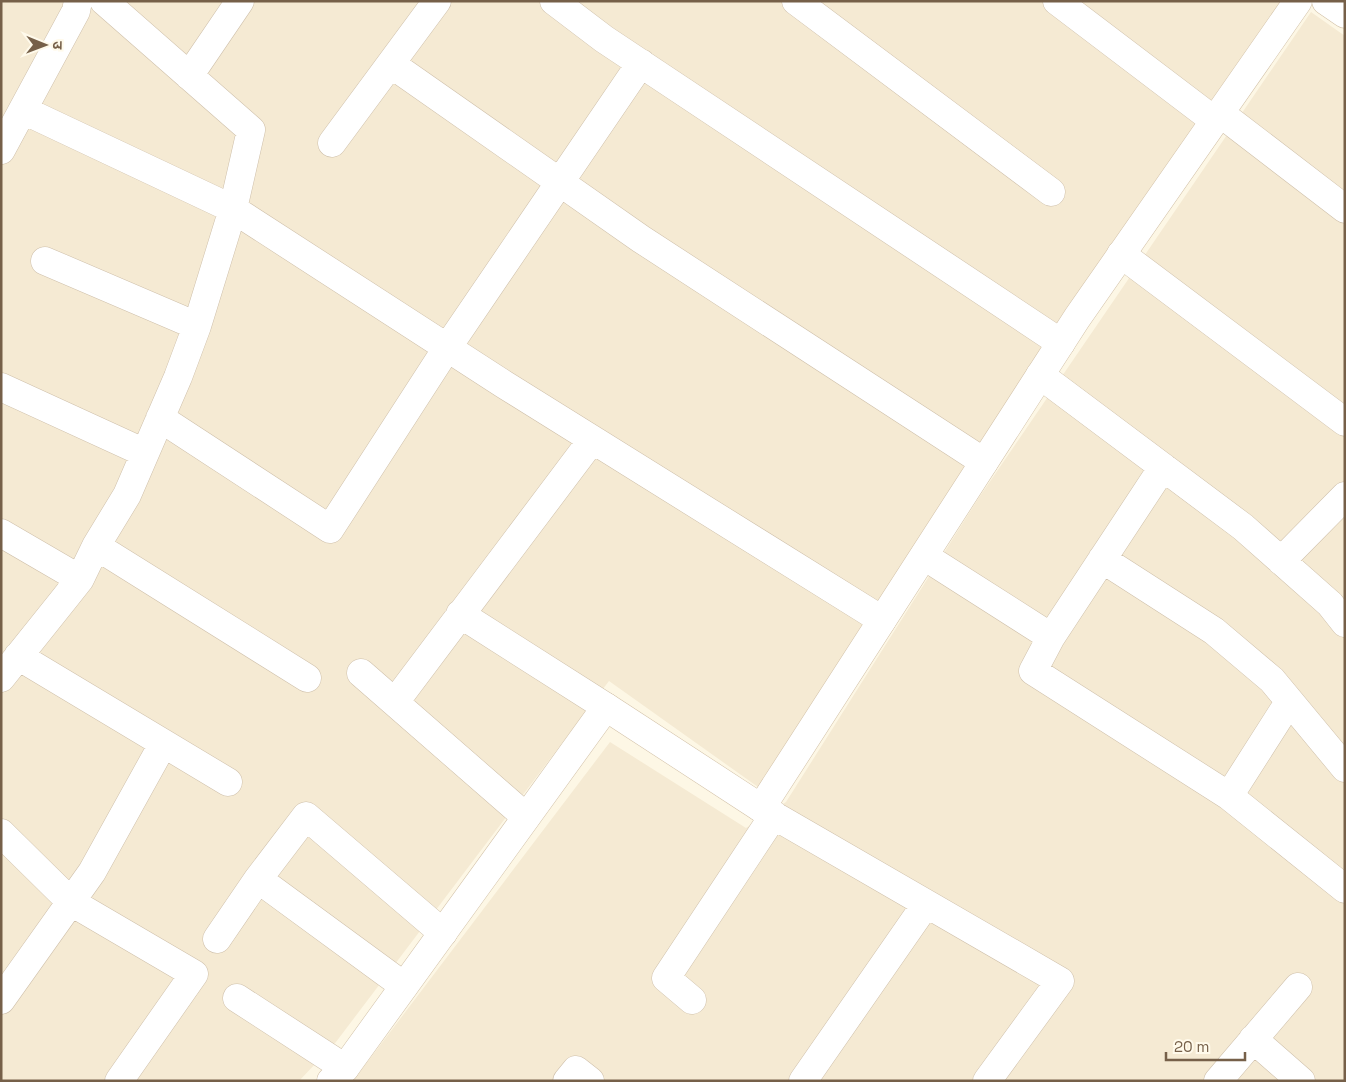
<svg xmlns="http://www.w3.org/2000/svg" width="1346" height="1082" viewBox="0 0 1346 1082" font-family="'Space Grotesk','Noto Sans Devanagari',sans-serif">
  <rect width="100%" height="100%" fill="#fdf7e5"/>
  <path fill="#f5ead3" d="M1 1H1282L758 787 609 681 336 1042 299 1081H1Z
    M1311 12 1345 36V1081H353L610 742 746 828 786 802 978 499Z"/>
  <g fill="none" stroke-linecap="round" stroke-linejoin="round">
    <g stroke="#cfc0ab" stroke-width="29">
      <path id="street" d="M554 1 604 39 1061 343
        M796 1 1051 192
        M1057 1 1215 121
        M391 64 641 239 984 462
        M189 76 240 1
        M23 110 233 209 505 385 882 620
        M1220 113 1345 209
        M332 143 437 1
        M1 150 76 11 78 1
        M1121 254 1345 422
        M45 261 197 326
        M1040 375 1243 527 1330 604 1345 623
        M1 387 145 453
        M160 418 330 529 447 348 641 63
        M1163 467 1051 637 1033 671 1229 796 1345 889
        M1 533 80 579
        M96 546 307 678
        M924 556 1051 637
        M1102 559 1214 631 1272 680 1345 768
        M1281 561 1345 496
        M460 614 606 707
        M18 656 228 782
        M361 673 526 817
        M1 678 65 598 80 579 96 546 127 495 178 377 197 326 233 209 251 130 104 1
        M395 702 592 440
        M1229 796 1289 702
        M761 808 1060 981 987 1081
        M1 833 71 902 194 974 119 1081
        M217 939 258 879
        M404 986 258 879 306 816 443 933
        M237 998 345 1068
        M1 1000 92 872 163 744
        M692 1000 666 978 774 815
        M1253 1039 1301 1081
        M567 1081 576 1070 590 1081
        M803 1081 926 904
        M1218 1081 1298 987"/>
    </g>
    <g stroke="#d2c1a8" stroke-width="29">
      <path id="secondary" d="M1326 1 1345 14
        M331 1081 345 1068 606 707 761 808 1077 318 1298 1"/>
    </g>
    <use href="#street" stroke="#fff" stroke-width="28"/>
    <use href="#secondary" stroke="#fff" stroke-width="28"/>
  </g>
  <rect width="1346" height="1082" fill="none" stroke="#766049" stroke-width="5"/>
  <g transform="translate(45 45) rotate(91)" stroke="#fffaeb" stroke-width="4" paint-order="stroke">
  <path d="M0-4L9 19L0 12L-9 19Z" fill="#766049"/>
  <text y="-8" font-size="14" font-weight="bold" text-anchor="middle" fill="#766049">उ</text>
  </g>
  <path d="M1166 1052v8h79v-8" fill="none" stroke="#766049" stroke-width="2.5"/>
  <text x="1174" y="1052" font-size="15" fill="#766049" stroke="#fffaeb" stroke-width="4" paint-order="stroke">20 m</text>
</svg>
